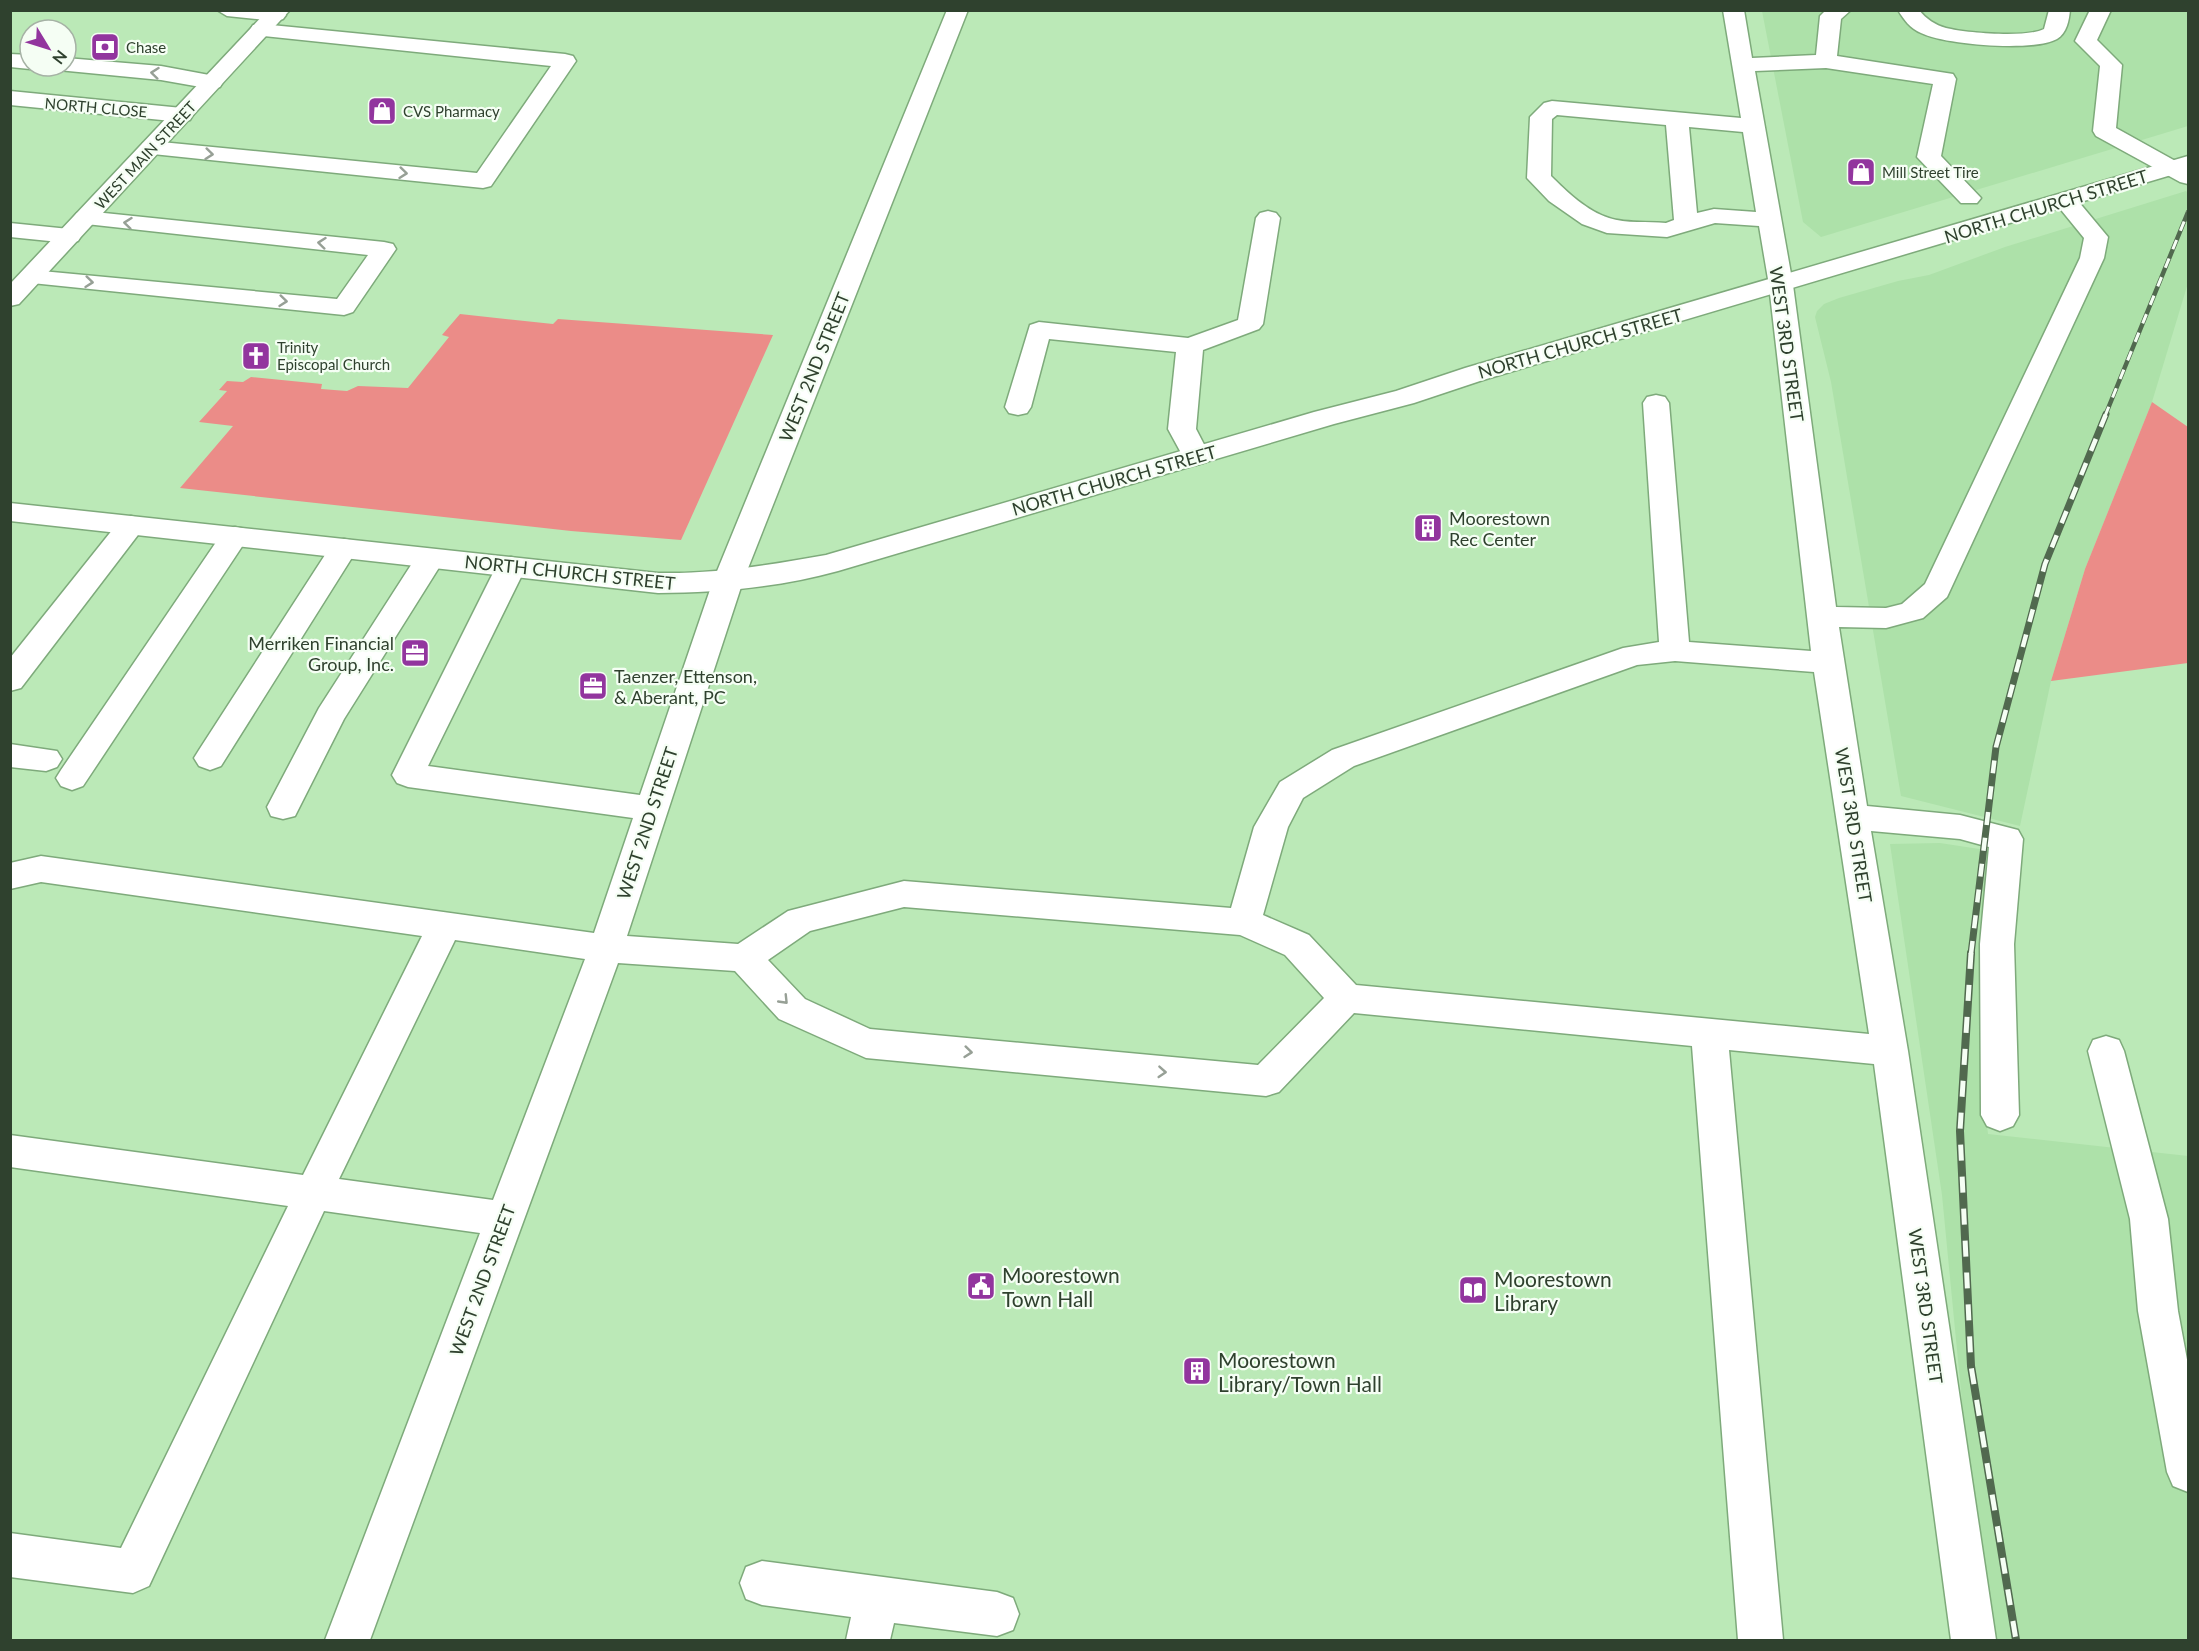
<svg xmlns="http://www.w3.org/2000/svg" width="2199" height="1651" viewBox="0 0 2199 1651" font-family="Lato,sans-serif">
  <rect width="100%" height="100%" fill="#bbe9b7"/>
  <path fill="#ade1a9" d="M1762 11H2188V126L1821 237 1803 222Z
    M2186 191 2188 193V283L2152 402 2085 569 2051 681 2020 826 1901 796 1831 382 1815 317 1817 311 1824 304 1839 298 1898 281 1929 275 2005 247Z
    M1940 843 1999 852 1985 1108 1988 1134 2188 1156V1640H1990L1975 1536 1942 1195 1890 844Z"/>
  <path fill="#eb8c88" d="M460 314 553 324 558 319 773 335 681 540 571 531 180 488 233 426 199 422 227 391 219 390 227 381 243 382 251 377 322 384 321 389 347 391 358 386 408 388 449 337 442 335Z
    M2152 402 2188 427V663L2051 681 2085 569Z"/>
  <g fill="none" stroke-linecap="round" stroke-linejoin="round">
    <g stroke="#7eaa7b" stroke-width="3">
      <path id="minor" d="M217 10H283L286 15 283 19 276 21 227 16Z
        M947 10H968L743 581 627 936 738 944 788 911 904 881 1231 908 1254 827 1280 782 1332 750 1623 648 1659 642 1643 403 1647 397 1656 395 1665 397 1669 403 1689 642 1811 651 1769 285 1759 226 1715 223 1667 237 1607 233 1582 224 1549 201 1527 178 1530 117 1544 103 1552 101 1741 118 1723 10H1744L1752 58 1816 55 1820 16 1824 12 1851 10 1841 19 1837 56 1953 74 1956 79 1941 156 1981 198 1977 203H1961L1917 157 1933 84 1826 68 1755 71 1793 285 1836 607 1886 608 1902 604 1925 584 2080 258 2084 238 2053 200 2057 195H2073L2108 237 2104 258 1947 597 1923 618 1886 628 1839 627 1867 806 1960 815 2018 830 2023 839 2014 944 2019 1115 2013 1126 2000 1131 1987 1126 1981 1115 1980 944 1989 847 1960 839 1871 831 1908 1051 1996 1640H1951L1874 1064 1729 1050 1783 1640H1738L1692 1046 1354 1013 1279 1092 1266 1096 866 1058 779 1019 735 971 618 963 370 1640H325L480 1233 324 1211 149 1586 133 1593 10 1577V1533L121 1548 288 1206 10 1167V1135L303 1175 422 936 41 882 10 889V863L41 856 594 933 633 818 408 787 397 783 392 775 496 567 501 560 511 557 521 560 526 567 428 766 640 795 713 581ZM1557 115 1666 125 1674 220 1666 223C1648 221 1626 224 1609 218 1587 211 1567 192 1551 176L1552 119ZM1689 127 1743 132 1756 212 1714 209 1697 213ZM1675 661 1814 672 1869 1034 1356 985 1309 935 1263 915 1288 827 1303 798 1354 766 1637 665ZM904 907 1240 935 1285 955 1324 998 1258 1065 870 1029 805 999 768 960 810 931ZM455 940 585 959 493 1200 339 1179Z
        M1898 10H1919C1926 19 1935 25 1946 28 1966 33 2027 38 2044 29L2049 10H2070C2069 20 2067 33 2057 39 2034 52 1945 45 1921 33 1910 28 1904 20 1898 10Z
        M2090 10H2111L2097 40 2122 65 2116 128 2188 168V184L2180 182 2096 136 2093 131 2100 66 2075 41Z
        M261 24 565 54 573 56 576 61 491 186 483 188 143 153 140 148 143 143 151 141 477 173 551 66 253 35 250 30 253 25Z
        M10 54 30 55V66H38L30 69 10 67Z
        M66 58 161 66 220 77 223 82 220 87 212 89 161 80 58 70 56 66H66Z
        M10 91 182 108 190 110 193 115 190 120 182 122 10 105Z
        M85 211 384 242 393 244 396 249 353 312 344 315 22 282 19 277 22 272 31 270 337 299 368 255 77 223 73 218 77 213Z
        M1268 211 1276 213 1280 218 1263 324 1259 329 1203 350 1196 429 1210 456 1206 462 1196 465 1186 462 1168 429 1176 352 1049 339 1031 407 1027 413 1018 415 1009 413 1005 407 1030 325 1039 322 1188 338 1238 320 1256 218 1260 213Z
        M10 223 69 229 78 231 81 236 78 241 69 243 10 237Z
        M131 516 141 519 145 525 141 531 21 688 10 691V658L121 519Z
        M235 527 245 529 249 536 83 786 72 790 61 786 56 778 61 770 225 529Z
        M344 539 354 541 358 548 221 766 210 770 199 766 194 758 199 750 334 541Z
        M430 549 440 551 445 558 344 719 295 816 283 819 271 816 267 807 319 708 420 551Z
        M10 744 57 751 62 759 57 767 46 771 10 767Z
        M2106 1036 2119 1040 2124 1051 2168 1219 2178 1311 2188 1365V1492L2173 1486 2167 1472 2138 1311 2130 1219 2088 1051 2093 1040Z
        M762 1561 997 1592 1013 1598 1019 1614 1013 1630 997 1636 894 1623 890 1640H846L851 1617 762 1605 746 1599 740 1583 746 1567Z"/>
    </g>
    <g stroke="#7eaa7b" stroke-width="3">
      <path id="major" d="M268 10H290L19 304 10 306V284Z
        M2188 156V170L1483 380 1414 403 1334 424 838 571C780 587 718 593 658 593L10 521V503L658 573C715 574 770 565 826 555L1314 412 1396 391 1465 368Z"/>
    </g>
    <use href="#minor" fill="#fff" fill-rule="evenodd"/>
    <use href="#major" fill="#fff" fill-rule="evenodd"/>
    <g stroke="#51694f" stroke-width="4.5">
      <path id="rail-far2" d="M2105 416 2188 212"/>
    </g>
    <g stroke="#51694f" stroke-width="7">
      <path id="rail-far1" d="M1971 954 1996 747 2045 564 2106 414"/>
    </g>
    <g stroke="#51694f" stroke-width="8">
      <path id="rail" d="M1971 953 1960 1131 1971 1366 2016 1640"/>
    </g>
    <use href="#rail-far2" stroke="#f5fef4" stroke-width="3" stroke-dasharray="10" stroke-linecap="butt"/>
    <use href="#rail-far1" stroke="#f5fef4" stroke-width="4.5" stroke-dasharray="13" stroke-linecap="butt"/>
    <use href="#rail" stroke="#f5fef4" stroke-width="5" stroke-dasharray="16" stroke-linecap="butt"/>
  </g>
  <defs><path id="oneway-chevron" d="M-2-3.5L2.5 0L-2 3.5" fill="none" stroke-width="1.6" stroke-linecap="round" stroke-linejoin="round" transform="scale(1.5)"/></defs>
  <g stroke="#97a096">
    <use href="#oneway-chevron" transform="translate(155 73) rotate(-174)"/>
    <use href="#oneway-chevron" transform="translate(209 154) rotate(6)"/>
    <use href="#oneway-chevron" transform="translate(403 173) rotate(6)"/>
    <use href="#oneway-chevron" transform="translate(128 223) rotate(-174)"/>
    <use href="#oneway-chevron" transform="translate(322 243) rotate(-174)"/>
    <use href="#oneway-chevron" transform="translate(89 282) rotate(6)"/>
    <use href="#oneway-chevron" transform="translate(283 301) rotate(6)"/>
    <use href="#oneway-chevron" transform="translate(784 1000) rotate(46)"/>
    <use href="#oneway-chevron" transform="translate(968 1052) rotate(6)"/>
    <use href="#oneway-chevron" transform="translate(1162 1072) rotate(4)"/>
  </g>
  <defs>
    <g id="bank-square" transform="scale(1.5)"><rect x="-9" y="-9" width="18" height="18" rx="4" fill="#92359e" stroke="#f5fef4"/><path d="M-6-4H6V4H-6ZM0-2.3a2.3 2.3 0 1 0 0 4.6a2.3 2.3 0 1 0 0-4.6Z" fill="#fff"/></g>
    <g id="shop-square" transform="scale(1.5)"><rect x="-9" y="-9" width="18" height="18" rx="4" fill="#92359e" stroke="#f5fef4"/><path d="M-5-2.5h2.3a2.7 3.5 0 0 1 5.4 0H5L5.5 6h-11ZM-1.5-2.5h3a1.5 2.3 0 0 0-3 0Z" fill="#fff"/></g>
    <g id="church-square" transform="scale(1.5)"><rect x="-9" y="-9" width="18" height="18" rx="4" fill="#92359e" stroke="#f5fef4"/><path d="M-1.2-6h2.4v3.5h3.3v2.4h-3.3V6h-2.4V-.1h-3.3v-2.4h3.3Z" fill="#fff"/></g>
    <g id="building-square" transform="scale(1.5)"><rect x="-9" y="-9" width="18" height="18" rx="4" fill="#92359e" stroke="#f5fef4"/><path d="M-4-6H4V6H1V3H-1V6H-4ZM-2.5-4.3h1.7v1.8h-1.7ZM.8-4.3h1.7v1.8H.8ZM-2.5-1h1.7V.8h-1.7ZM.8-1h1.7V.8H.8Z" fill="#fff"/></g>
    <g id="office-square" transform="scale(1.5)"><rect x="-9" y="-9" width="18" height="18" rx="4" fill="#92359e" stroke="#f5fef4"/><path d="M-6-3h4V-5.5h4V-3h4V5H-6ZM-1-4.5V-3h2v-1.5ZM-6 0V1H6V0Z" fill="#fff"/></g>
    <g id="civic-square" transform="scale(1.5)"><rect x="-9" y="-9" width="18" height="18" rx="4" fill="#92359e" stroke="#f5fef4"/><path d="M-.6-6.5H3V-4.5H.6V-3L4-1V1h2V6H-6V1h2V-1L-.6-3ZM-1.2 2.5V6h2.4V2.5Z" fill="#fff"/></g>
    <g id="library-square" transform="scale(1.5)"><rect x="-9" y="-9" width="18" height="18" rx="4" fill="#92359e" stroke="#f5fef4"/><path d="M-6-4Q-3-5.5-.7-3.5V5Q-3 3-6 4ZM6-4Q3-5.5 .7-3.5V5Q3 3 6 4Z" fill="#fff"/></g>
  </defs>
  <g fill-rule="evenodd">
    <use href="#bank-square" x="105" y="47"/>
    <use href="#shop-square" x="382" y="111"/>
    <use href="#shop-square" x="1861" y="172"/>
    <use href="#church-square" x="256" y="356"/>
    <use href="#building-square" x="1428" y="528"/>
    <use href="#office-square" x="415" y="653"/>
    <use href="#office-square" x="593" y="686"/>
    <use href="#civic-square" x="981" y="1286"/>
    <use href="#library-square" x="1473" y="1290"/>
    <use href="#building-square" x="1197" y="1371"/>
  </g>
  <g text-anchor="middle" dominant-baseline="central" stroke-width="4.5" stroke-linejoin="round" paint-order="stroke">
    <g font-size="15" fill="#2f412e" stroke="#f5fef4" text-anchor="start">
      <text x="126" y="47">Chase</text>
      <text x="403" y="111">CVS Pharmacy</text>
      <text x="1882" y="172">Mill Street Tire</text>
      <text x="277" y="347">Trinity<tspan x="277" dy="17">Episcopal Church</tspan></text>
    </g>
    <g font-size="15" fill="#2f412e" stroke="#f5fef4">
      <text transform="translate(96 107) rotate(5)">NORTH CLOSE</text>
      <text transform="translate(145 155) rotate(-47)">WEST MAIN STREET</text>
    </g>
    <g font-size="18" fill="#2f412e" stroke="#f5fef4">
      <text transform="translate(2046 206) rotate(-17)">NORTH CHURCH STREET</text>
      <text transform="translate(1580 343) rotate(-16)">NORTH CHURCH STREET</text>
      <text transform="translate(1787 344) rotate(82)">WEST 3RD STREET</text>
      <text transform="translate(814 367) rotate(-68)">WEST 2ND STREET</text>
      <text transform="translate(1114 480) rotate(-16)">NORTH CHURCH STREET</text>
      <text transform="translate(570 572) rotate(6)">NORTH CHURCH STREET</text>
      <text transform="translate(647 823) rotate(-72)">WEST 2ND STREET</text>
      <text transform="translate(1854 825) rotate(81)">WEST 3RD STREET</text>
      <text transform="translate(482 1280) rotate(-70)">WEST 2ND STREET</text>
      <text transform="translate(1926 1306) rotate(82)">WEST 3RD STREET</text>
    </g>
    <g font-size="18" fill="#2f412e" stroke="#f5fef4" text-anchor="start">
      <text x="1449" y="518">Moorestown<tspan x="1449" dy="21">Rec Center</tspan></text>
      <text x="394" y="643" text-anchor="end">Merriken Financial<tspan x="394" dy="21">Group, Inc.</tspan></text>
      <text x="614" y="676">Taenzer, Ettenson,<tspan x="614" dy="21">&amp; Aberant, PC</tspan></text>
    </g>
    <g font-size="21" fill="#2f412e" stroke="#f5fef4" text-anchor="start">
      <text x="1002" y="1274">Moorestown<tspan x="1002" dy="24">Town Hall</tspan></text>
      <text x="1494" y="1278">Moorestown<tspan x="1494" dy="24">Library</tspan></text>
      <text x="1218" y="1359">Moorestown<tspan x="1218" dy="24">Library/Town Hall</tspan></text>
    </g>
  </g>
  <rect width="2199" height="1651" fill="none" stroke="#2f412e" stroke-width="24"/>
  <g transform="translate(48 48) rotate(128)"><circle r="28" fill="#f5fef4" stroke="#a6b2a5" stroke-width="1.5"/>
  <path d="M0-4.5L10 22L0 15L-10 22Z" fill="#92359e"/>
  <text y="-9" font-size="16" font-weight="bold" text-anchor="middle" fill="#2f412e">N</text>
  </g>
</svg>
